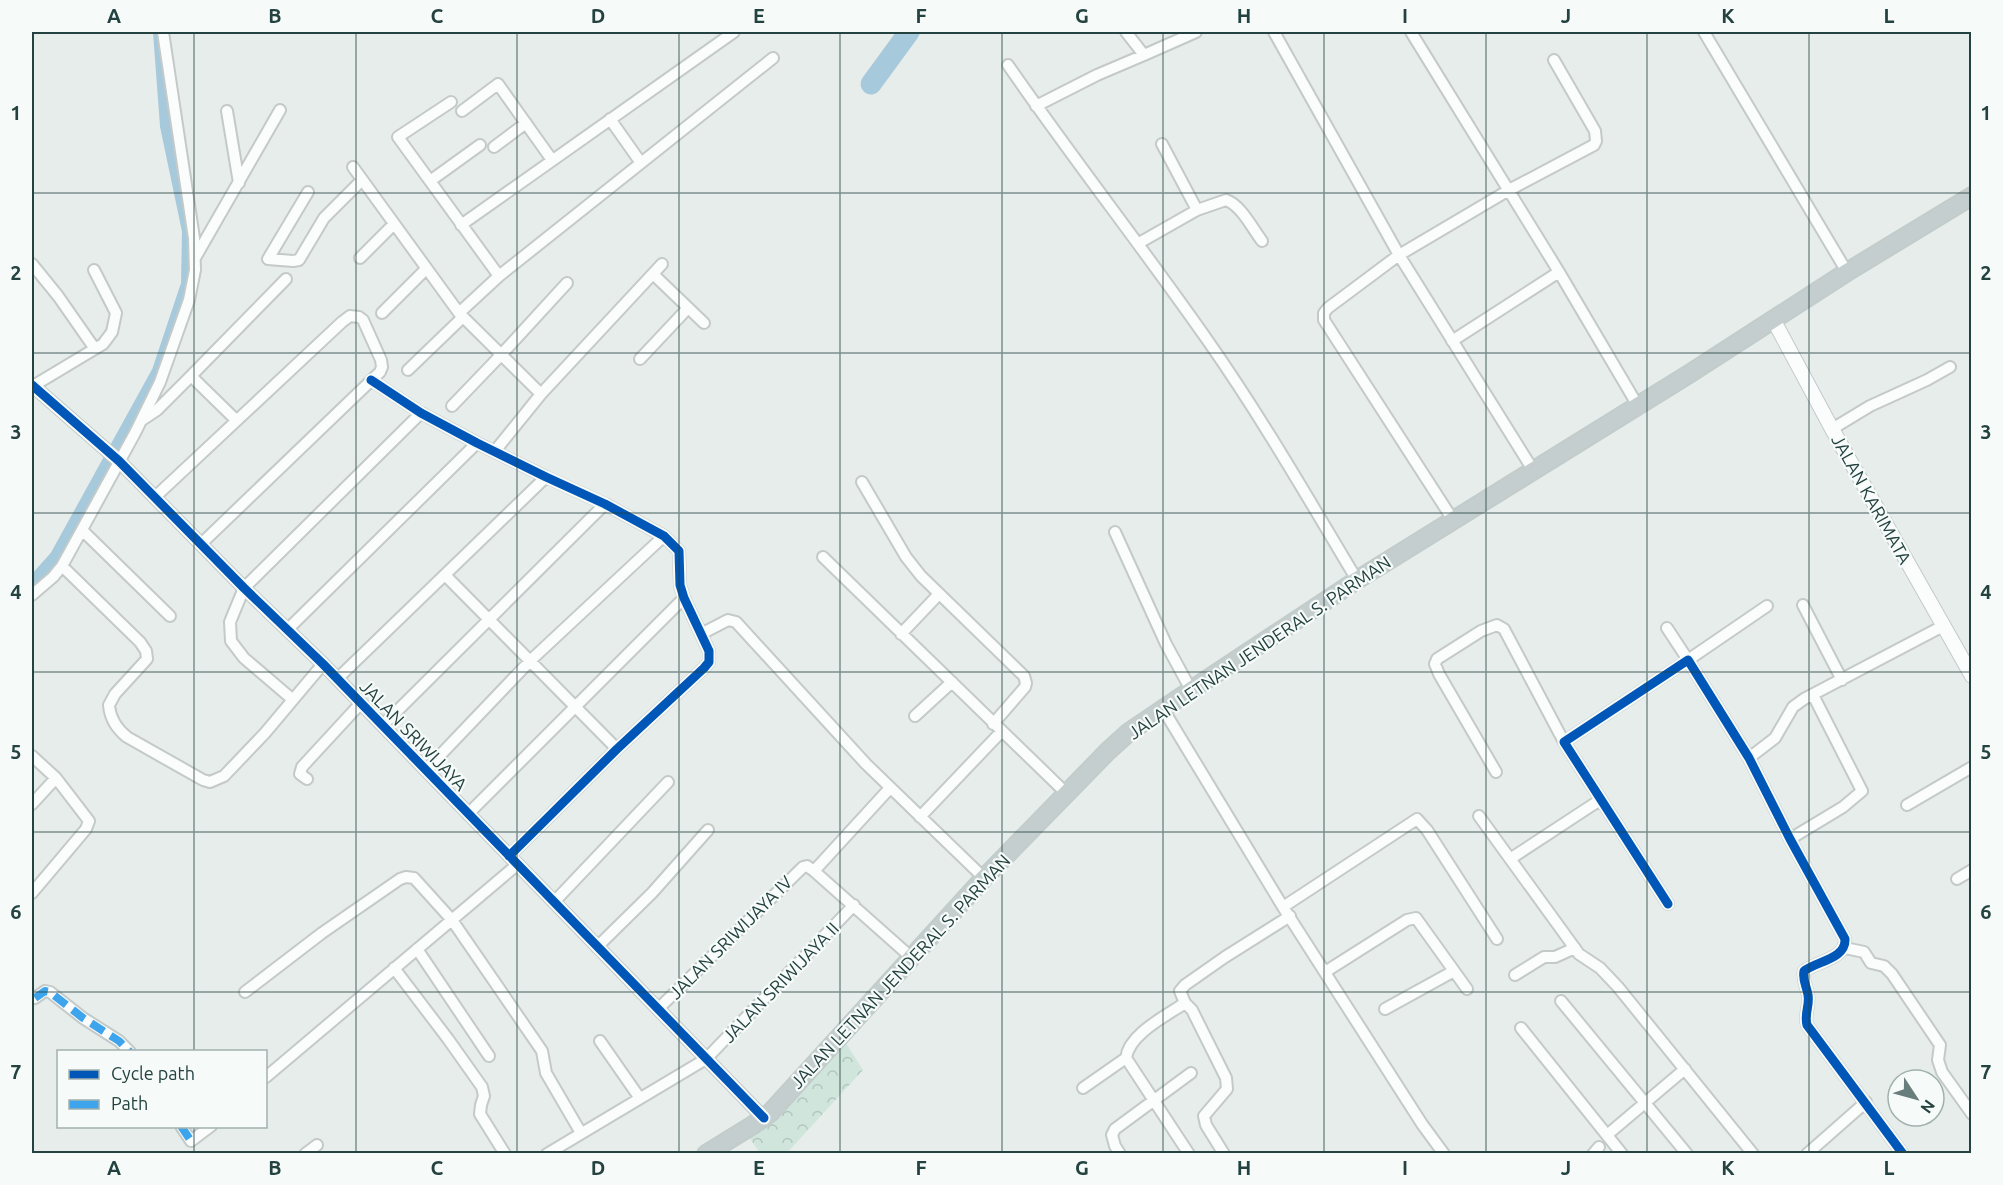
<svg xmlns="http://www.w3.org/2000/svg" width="2003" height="1185" viewBox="0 0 2003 1185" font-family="Ubuntu,sans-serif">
  <defs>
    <pattern id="forest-crowns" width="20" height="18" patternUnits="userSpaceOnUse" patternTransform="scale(1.5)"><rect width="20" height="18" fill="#d0e6dc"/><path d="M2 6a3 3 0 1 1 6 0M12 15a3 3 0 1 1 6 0" fill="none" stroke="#b2c6be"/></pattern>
  </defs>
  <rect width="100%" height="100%" fill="#e7edeb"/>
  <path fill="url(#forest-crowns)" d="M841 1035 863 1070 787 1153H760L744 1130Z"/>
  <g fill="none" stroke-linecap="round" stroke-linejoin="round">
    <path stroke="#a7c9dc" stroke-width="12" d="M32 583 56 556 158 371 187 284 188 231 166 126 159 32"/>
    <path stroke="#a7c9dc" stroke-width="21" d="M871 84 909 32"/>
    <g stroke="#c4cac8" stroke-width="14">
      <path id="minor" d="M1126 32 1144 55 1196 32
        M1274 32 1399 255 1533 470
        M1411 32 1559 272 1638 406
        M1704 32 1847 272
        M1008 65C1073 159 1143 248 1208 341 1262 418 1309 500 1357 580
        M451 102 398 137 499 276 459 313
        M1036 106 1097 75 1144 55
        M227 111 239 183
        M462 111 498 84 552 160
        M610 119 641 163
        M1162 144 1197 210
        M494 147 526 123
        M353 167 459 313 541 394
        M430 181 480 145
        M308 192 268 259 293 261 299 260 324 218 362 180
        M461 225 734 32
        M1139 243 1197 210 1226 200C1241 205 1252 228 1262 241
        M195 258 280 110
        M360 258 394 224
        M32 264 58 296 95 349
        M653 274 704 323
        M499 276 773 58
        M382 313 426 269
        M1452 341 1559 272
        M640 359 688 308
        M408 370 463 317
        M371 380 421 413 477 443 546 477 605 504 664 536 679 551 680 585 684 598 709 651V662L704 668 617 749 509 856
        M33 386 103 344 112 332 116 313 94 270
        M452 406 501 355 567 283
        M142 420 157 410 191 376
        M236 420 191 376 286 279
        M1832 429 1870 406 1927 380 1950 367
        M495 451 541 394 662 264
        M862 482 906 557 921 576 1024 676 1026 683 1025 687 993 724
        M155 497 342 322 350 316 359 317 363 320 381 360 382 367 380 372 201 544
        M1453 520 1324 320V313L1328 308 1399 255 1509 190 1594 145 1596 141 1595 131 1554 60
        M83 531 170 616
        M1115 532 1166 644 1191 690
        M823 557 1067 794
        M62 566 140 642 146 651 147 659 115 694 109 705C110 718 117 729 127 737L203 780 210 782 224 776 265 733 323 664
        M445 575 617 749
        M32 595 53 577 62 566 135 433 160 382 189 300 195 270 194 238 163 32
        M1803 605 1842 680
        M1667 628 1688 660 1767 606
        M287 630 477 443
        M701 634 728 620 736 622 866 764 984 878
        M901 634 939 594
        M337 679 546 477
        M292 699 244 658 231 641 230 622 244 588 421 413
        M1163 709 1283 907 1422 1124 1444 1154
        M915 716 952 682
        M383 725 605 504
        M32 756 56 778 89 821 86 829 32 893
        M1749 758 1775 738 1793 707 1804 699 1943 626
        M426 770 531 660 664 536
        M1496 772 1439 674 1435 664 1437 659 1481 631 1497 625 1504 629 1564 742
        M307 779 300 774 302 767 361 703
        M32 804 56 778
        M1907 805 1972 767
        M468 814 684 598
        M1479 816 1579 954 1600 968 1618 987 1753 1154
        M920 817 1001 732
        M1790 839 1843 807 1862 791 1813 695
        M1510 859 1600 800
        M814 871 890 788
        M1957 879 1972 870
        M554 902 668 782
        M1668 904 1564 742 1688 660 1749 758 1790 839 1845 939C1846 959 1817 961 1804 971 1802 980 1807 987 1808 995 1810 1005 1804 1014 1807 1025L1903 1154
        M1283 907 1417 819 1427 830 1497 939
        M597 947 652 893 708 830
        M1845 948 1864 952 1871 963 1884 966 1892 974 1940 1045 1938 1060 1942 1072 1972 1114
        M417 949 489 1056
        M394 968 448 1039 482 1087 484 1096 481 1105 480 1114 505 1154
        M1325 972 1407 920 1416 918 1467 989
        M1515 975 1544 957H1555L1575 948
        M245 992 322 933 400 879 406 877 414 878 452 920 542 1051 546 1073 581 1133
        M32 996 35 998 45 991 50 992 83 1018 119 1041 130 1052
        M1561 1001 1687 1154
        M1185 1003C1166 1016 1129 1034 1126 1058L1189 1154
        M658 1009 803 867 807 866 814 871 912 958
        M1385 1009 1454 971
        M1521 1028 1622 1154
        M600 1041 639 1097
        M266 1077 518 864
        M1083 1088 1126 1058
        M181 1126 191 1141 211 1126
        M1607 1135 1685 1069
        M305 1154 317 1145
        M547 1154 706 1059 854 905
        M1120 1154 1115 1146 1112 1135 1115 1129 1191 1073
        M1224 1154 1206 1125 1204 1116 1227 1089 1226 1078 1192 1010 1185 1003 1180 991 1185 985 1225 957 1290 916
        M1593 1154 1599 1147
        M1807 1154 1866 1102"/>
    </g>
    <g stroke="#c4cac8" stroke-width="15">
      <path id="tertiary" d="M32 385 119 461 244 588 323 664 764 1118"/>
    </g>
    <g stroke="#c3cac9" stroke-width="16">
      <path id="secondary" d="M1774 321 1832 429 1972 676"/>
    </g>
    <g stroke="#c2ccca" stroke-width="20">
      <path id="trunk" d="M706 1154 753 1125 770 1113 984 878 1108 751 1129 732 1191 690 1357 580 1689 374 1847 272 1972 196"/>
    </g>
    <use href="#minor" stroke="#fbfcfc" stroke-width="10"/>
    <use href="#tertiary" stroke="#fbfcfc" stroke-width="12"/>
    <use href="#secondary" stroke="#fbfcfc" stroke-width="14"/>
    <use href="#trunk" stroke="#c5cece" stroke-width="16"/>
    <path stroke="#3ea4ec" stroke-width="8" stroke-dasharray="15 8" stroke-linecap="butt" d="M35 998 45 991 50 992 83 1018 119 1041 130 1052
      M181 1126 191 1141"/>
    <g stroke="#f6fbf9" stroke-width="13">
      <path id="cycleway" d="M371 380 421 413 477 443 546 477 605 504 664 536 679 551 680 585 684 598 709 651V662L704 668 617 749 509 856
        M32 385 119 461 244 588 323 664 764 1118
        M1668 904 1564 742 1688 660 1749 758 1790 839 1845 939C1846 959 1817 961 1804 971 1802 980 1807 987 1808 995 1810 1005 1804 1014 1807 1025L1903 1154"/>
    </g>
    <use href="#cycleway" stroke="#0057b8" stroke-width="9"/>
  </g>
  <path fill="none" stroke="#234240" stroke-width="1.5" stroke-opacity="0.55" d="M194 32V1052M356 32V1154M517 32V1154M679 32V1154M840 32V1154M1002 32V1154M1163 32V1154M1324 32V1154M1486 32V1154M1647 32V1154M1809 32V1154M32 193H1972M32 353H1972M32 513H1972M32 672H1972M32 832H1972M32 992H1972M194 1126V1154"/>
  <g text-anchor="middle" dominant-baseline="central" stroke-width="4.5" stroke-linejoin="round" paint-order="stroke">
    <g font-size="18" fill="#234240" stroke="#f6fbf9">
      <text transform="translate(1872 499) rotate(61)">JALAN KARIMATA</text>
      <text transform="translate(1259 647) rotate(-34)">JALAN LETNAN JENDERAL S. PARMAN</text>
      <text transform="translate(414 735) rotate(46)">JALAN SRIWIJAYA</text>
      <text transform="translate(730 937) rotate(-45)">JALAN SRIWIJAYA IV</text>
      <text transform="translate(900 971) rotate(-47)">JALAN LETNAN JENDERAL S. PARMAN</text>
      <text transform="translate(780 982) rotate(-46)">JALAN SRIWIJAYA II</text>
    </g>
  </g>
  <rect width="2003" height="1185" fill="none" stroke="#f6fbf9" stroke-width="66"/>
  <rect x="57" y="1050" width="210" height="78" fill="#f6fbf9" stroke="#a2b1af" stroke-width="1.5"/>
  <rect x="69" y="1070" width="30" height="9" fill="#0057b8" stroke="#a2b1af" stroke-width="1.5"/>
  <text x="111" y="1080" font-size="18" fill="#234240">Cycle path</text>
  <rect x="69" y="1100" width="30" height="9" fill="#3ea4ec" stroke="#a2b1af" stroke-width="1.5"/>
  <text x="111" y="1110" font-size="18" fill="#234240">Path</text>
  <g transform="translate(1916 1098) rotate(126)"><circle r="28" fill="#f6fbf9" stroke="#a2b1af" stroke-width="1.5"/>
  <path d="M0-4.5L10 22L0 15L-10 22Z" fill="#687e7c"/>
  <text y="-9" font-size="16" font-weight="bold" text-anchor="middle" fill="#234240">N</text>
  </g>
  <rect x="33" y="33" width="1937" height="1119" fill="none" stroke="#234240" stroke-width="2"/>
  <g font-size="20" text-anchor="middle" font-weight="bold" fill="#234240">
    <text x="114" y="23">A</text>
    <text x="275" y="23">B</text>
    <text x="437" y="23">C</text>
    <text x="598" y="23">D</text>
    <text x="759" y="23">E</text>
    <text x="921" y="23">F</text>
    <text x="1082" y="23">G</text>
    <text x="1244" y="23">H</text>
    <text x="1405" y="23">I</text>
    <text x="1566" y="23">J</text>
    <text x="1728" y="23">K</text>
    <text x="1889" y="23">L</text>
    <text x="16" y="120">1</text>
    <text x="1986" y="120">1</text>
    <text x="16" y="280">2</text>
    <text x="1986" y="280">2</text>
    <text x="16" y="439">3</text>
    <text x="1986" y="439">3</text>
    <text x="16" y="599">4</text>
    <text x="1986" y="599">4</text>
    <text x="16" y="759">5</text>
    <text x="1986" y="759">5</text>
    <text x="16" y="919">6</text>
    <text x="1986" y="919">6</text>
    <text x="16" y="1079">7</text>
    <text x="1986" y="1079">7</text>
    <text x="114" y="1175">A</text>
    <text x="275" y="1175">B</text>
    <text x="437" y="1175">C</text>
    <text x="598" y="1175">D</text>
    <text x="759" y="1175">E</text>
    <text x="921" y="1175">F</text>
    <text x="1082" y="1175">G</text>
    <text x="1244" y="1175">H</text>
    <text x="1405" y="1175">I</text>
    <text x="1566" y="1175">J</text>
    <text x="1728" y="1175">K</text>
    <text x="1889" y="1175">L</text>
  </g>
</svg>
